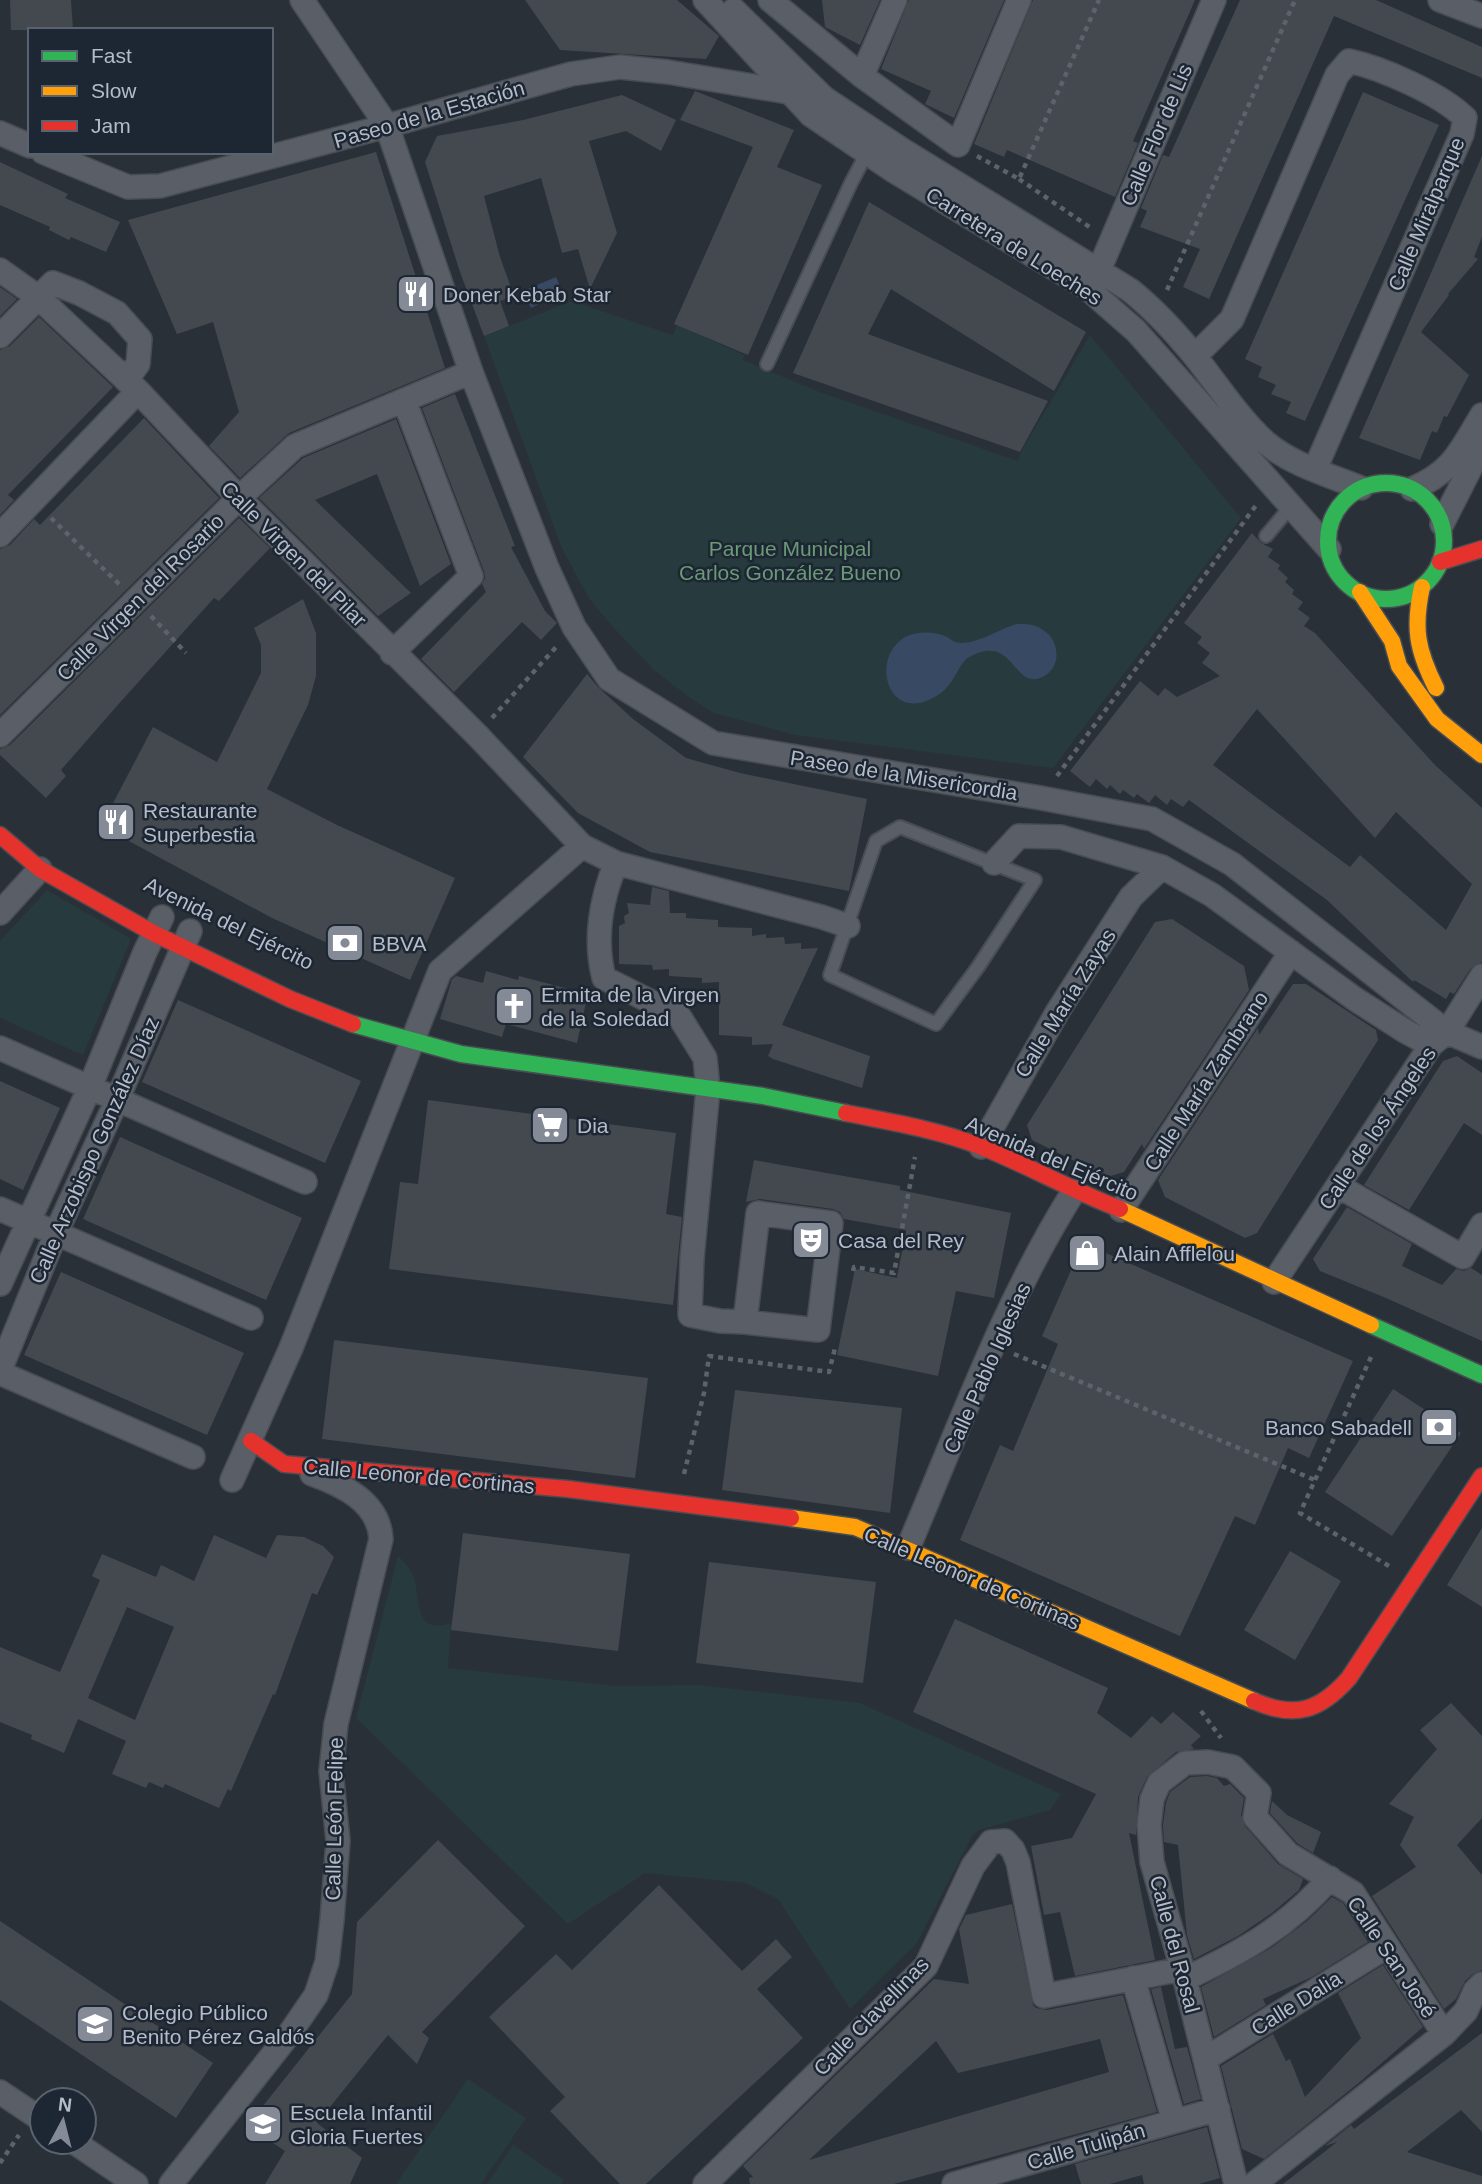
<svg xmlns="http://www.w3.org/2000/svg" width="1482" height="2184" viewBox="0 0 1482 2184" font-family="Helvetica,sans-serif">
  <rect width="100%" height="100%" fill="#2a3038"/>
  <path fill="#273a3e" d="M572 301 673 335 677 325 744 355 743 360 817 391 1018 461 1021 452 1090 335 1241 518 1053 768 795 735 714 713 690 698 654 670 612 626 591 601 576 575 561 546 484 336Z
    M47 890 131 939 83 1055 0 1018V941Z
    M398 1556C405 1562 411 1570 414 1578 421 1600 413 1635 451 1623L448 1668 615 1686 698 1685 860 1703 1061 1794 1050 1810 979 1830 972 1836 917 1943 850 2009 778 1899 746 1883 645 1873 568 1924 356 1718Z
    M468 2079 526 2118 481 2184H396Z
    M513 2145 564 2180 561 2184H487Z"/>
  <path fill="#384963" d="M556 277 563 293 531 308 523 291Z
    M1017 624C1026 624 1035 624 1043 630 1061 641 1062 670 1040 678 1012 688 1013 630 966 659 956 670 954 683 941 693 889 730 868 659 905 637 916 631 936 631 947 637 952 640 955 643 961 643 979 643 999 629 1017 624Z"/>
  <path fill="#444950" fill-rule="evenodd" d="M10 0H71L73 30H11Z
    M525 0H677L719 36 706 59 560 50Z
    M822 0H880L860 45 825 27Z
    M909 0H1004L954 118 925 104 931 91 881 69Z
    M1033 0H1195L1133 141 1138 143 1115 197 1007 150 1004 157 974 144Z
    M1240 0H1376L1482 47V78L1334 16 1209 299 1183 287 1200 249 1140 227 1147 211 1141 208 1163 155 1169 157Z
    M695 91 794 130 777 167 822 185 748 355 674 324 753 147 680 120Z
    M1363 92 1439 125 1305 421 1286 413 1291 402 1271 394 1276 385 1258 377 1262 367 1245 359Z
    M622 95 676 120 661 151 626 131 589 141 617 233 590 289 578 249 562 253 541 178 484 196 500 257 514 296 500 301 509 326 484 336 460 272 425 162 437 136 523 120Z
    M376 152 445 368 289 433 240 478 209 446 239 412 213 322 177 334 128 220Z
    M1482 156V237L1474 257 1478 259 1448 294 1449 295 1421 332 1469 375 1447 417 1444 416 1437 433 1432 431 1420 460 1359 438Z
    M0 162 68 194 65 198 120 222 106 252 71 237 69 240 49 230 50 227 0 205Z
    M869 202 1086 332 1054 391 891 289 868 334 1048 401 1020 452 793 373Z
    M0 287 17 299 0 316Z
    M39 317 113 387 8 495 14 500 0 515V350L10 346Z
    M455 394 515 546 511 547 545 611 557 623 541 640 522 622 454 692 421 659 486 592 482 584 485 578 484 571 422 408Z
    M144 418 219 498 0 715V549L10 545 34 519 40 525Z
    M396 419 451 564 420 586 377 474 315 500 411 593 378 616 259 498 303 458Z
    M239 518 270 548 219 601 214 598 116 707 61 770 66 776 46 798 0 755V749L10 745Z
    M1252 533 1261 543 1273 549 1268 557 1280 565 1278 569 1288 578 1285 582 1294 590 1292 594 1303 602 1298 609 1310 618 1304 626 1315 633 1435 765 1482 808V962L1471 968 1454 994 1450 992 1446 999 1414 980 1413 982 1327 900 1189 800 1183 807 1171 799 1167 805 1155 795 1149 803 1137 794 1134 798 1123 790 1120 794 1110 785 1107 789 1096 779 1090 787 1070 771 1140 681 1158 696 1165 688 1177 697 1220 676 1202 663 1210 653 1197 643 1202 637 1184 623ZM1257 709 1375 838 1396 812 1472 884 1446 930 1360 855 1350 867 1213 765Z
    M303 599 316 633V676L308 705 267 789 337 825 455 878 410 980 272 918 101 826 153 727 217 762 261 673V645L254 628Z
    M587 674 598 687 633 719 686 758 740 773 867 799 849 891 650 852 578 813 523 757Z
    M652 887 669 891 670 913H686V918L718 920V927L752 928V936L766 934V938L784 937 785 944 801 943V949L818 948 782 1025 870 1056 862 1088 773 1059 768 1056 773 1044 752 1045V1037L719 1035V982L702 983V978L669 976V969L653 970 652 965 619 964V926L625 923 624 916 629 913 627 903 650 905Z
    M1172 919 1244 966 1249 990 1144 1149 1142 1144 1124 1172 1107 1177 1032 1140 1027 1125 1155 922Z
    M486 971 518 980 519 976 588 994 577 1043 506 1024 502 1037 440 1019 452 979 456 976 483 983Z
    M1293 984H1306L1376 1030 1378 1040 1257 1233 1245 1238 1165 1197 1158 1180 1258 1028 1259 1035Z
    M178 1000 361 1081 325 1163 142 1082Z
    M1457 1056 1482 1073V1135L1464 1123 1409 1210 1364 1185 1443 1061Z
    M0 1081 60 1108 23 1190 0 1179Z
    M428 1100 676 1133 666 1214 682 1217 673 1305 389 1269 400 1182 418 1184Z
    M120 1137 302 1218 266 1300 83 1219Z
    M754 1160 900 1186V1190L1011 1213 994 1298 956 1291 938 1376 837 1355 855 1269 897 1278 906 1230 844 1219 840 1212 833 1209 760 1199 746 1202Z
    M1347 1207 1412 1244 1402 1266 1442 1285 1456 1269 1464 1271 1471 1268 1482 1275V1341L1386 1298 1320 1271 1313 1259Z
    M1083 1243 1353 1361 1309 1458 1288 1448 1255 1525 1235 1516 1180 1636 960 1540 1000 1445 1013 1451 1058 1344 1042 1336Z
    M61 1272 244 1353 207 1435 24 1355Z
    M334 1340 648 1378 635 1478 322 1439Z
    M1393 1389 1461 1433 1392 1536 1325 1492Z
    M735 1390 902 1408 890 1513 722 1490Z
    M1482 1528V1607L1447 1585Z
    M463 1533 630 1554 618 1651 451 1630Z
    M214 1535 266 1558 277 1535 304 1537 323 1546 334 1557 317 1595 312 1593 275 1695 273 1694 231 1791 228 1789 219 1808 165 1784 163 1788 149 1782 146 1788 112 1774 126 1741 78 1719 64 1753 31 1739 32 1735 0 1722V1647L60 1672 100 1580 92 1576 102 1554 156 1577 161 1565 194 1581ZM127 1607 174 1627 135 1720 88 1698Z
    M1290 1551 1341 1581 1295 1660 1244 1630Z
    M709 1562 876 1582 863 1683 696 1663Z
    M955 1619 1108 1688 1097 1713 1131 1738 1152 1716 1161 1724 1173 1712 1201 1736 1191 1745 1194 1749 1176 1752 1147 1777 1138 1797 1136 1835 1129 1833 1155 1960 1075 1976 1060 1912 1044 1915 1031 1846 1072 1838 1096 1794 913 1712Z
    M1451 1703 1482 1736V1818L1457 1845 1482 1875V1970L1473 1974 1465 1981 1456 1999 1444 2009 1372 1896 1416 1867 1400 1845 1414 1817 1389 1804 1437 1749 1420 1730Z
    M1207 1776 1217 1778 1224 1786 1230 1784 1244 1798 1241 1815 1245 1826 1278 1864 1303 1879 1299 1890 1272 1913 1238 1936 1194 1959 1187 1935 1178 1845 1164 1842 1163 1825 1166 1803 1170 1792 1190 1777Z
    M1272 1801 1287 1815 1321 1832 1313 1853 1297 1843 1270 1813Z
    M438 1840 525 1926 422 2032 429 2038 417 2064 388 2035 317 2123 362 2158 350 2184H265L285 2151 247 2126 352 1994 357 1922Z
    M659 1885 742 1971 776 1939 792 1957 757 1989 803 2038 646 2184H620L550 2111 565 2097 489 2017 556 1954 572 1970Z
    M1332 1897 1343 1903 1368 1942 1312 1977 1263 1999 1266 2005 1214 2037 1201 1987 1271 1948 1307 1921Z
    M1012 1904 1033 2005 1036 2008 1047 2010 1123 1995 1157 2112 894 2184H750L749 2178 753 2177 743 2166 934 1979 969 1984 959 1929 966 1915ZM1100 2039 1109 2072 809 2160 936 2041 958 2073Z
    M0 1921 213 2063 176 2118 0 2000Z
    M1383 1965 1423 2027 1361 2081 1264 2159 1242 2149 1221 2066 1273 2034 1286 2061 1290 2059 1305 2097 1361 2038 1338 1993Z
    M1161 1987 1175 2049 1187 2047 1201 2099 1184 2104 1151 1989Z
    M1482 2033V2132L1461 2110 1407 2152 1482 2176V2184H1283L1337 2142 1325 2146 1351 2125 1354 2129Z
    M1207 2127 1220 2178 1199 2184H1144L1142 2175 1110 2184H1081L1075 2164Z"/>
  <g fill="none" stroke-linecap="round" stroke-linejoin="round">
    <g stroke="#484c53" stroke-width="16">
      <path id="lane" d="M767 364 851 183 869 149
        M1266 536 1292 505
        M900 827 1035 880 978 967 936 1024 830 975 876 841Z"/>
    </g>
    <g stroke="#484c53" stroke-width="26">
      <path id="street" d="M302 0 387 126 471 372 547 568 574 627 609 679 713 743 1041 798 1152 819 1232 864 1447 1032 1482 1047
        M705 0 811 115 894 171 1087 288 1136 331 1329 549
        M770 0 862 76 958 145 1019 0
        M1440 0 1482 16
        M734 10 824 98 904 151 1130 290C1155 310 1177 334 1197 359 1219 387 1239 418 1265 442 1292 465 1329 475 1361 488
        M862 76 895 0
        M0 133 30 146
        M43 152 128 187 160 186 387 126 571 74 620 67 668 72 794 93
        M0 270 38 297 138 391 239 498 477 735 582 846 616 863 822 917 848 926
        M1099 270 1214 0
        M0 336 53 283 79 293 117 313 140 339 138 364 126 380
        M1195 356 1232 319 1337 75 1349 61C1382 68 1441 94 1465 118L1462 134 1315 469
        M1412 489C1453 472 1460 451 1482 415
        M1442 524 1482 445
        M0 535 138 391
        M392 653 471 576 404 400
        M0 735 239 498 295 446 471 372
        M616 863C601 899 594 940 604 978L679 1016 705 1058 708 1089 692 1258 690 1315 720 1321 745 1322 758 1213 831 1223 818 1330 745 1322
        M994 863 1019 836 1061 837 1162 867 1212 895 1355 999 1405 1031 1431 1045
        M0 913 40 869
        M0 1048 305 1182
        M981 1147 1058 1011 1131 897 1162 867
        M1338 1186 1463 1257 1482 1225
        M0 1209 251 1318
        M1121 1210 1291 952
        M1274 1282 1431 1045 1447 1032 1482 976
        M0 1284 90 1087 145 952 162 917
        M0 1370 56 1233 117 1100 190 931
        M0 1373 193 1457
        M232 1480 291 1348 440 971 582 846
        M908 1548C959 1428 1004 1302 1074 1191
        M1133 1978 1174 2121
        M1185 1979C1242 1952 1288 1927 1330 1878
        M1205 2059 1386 1947
        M0 2092 42 2120
        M74 2142 136 2184
        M171 2184 290 2033 316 1995 327 1962 332 1920 338 1841 331 1771 336 1724 381 1539C379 1502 343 1485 312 1474
        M705 2184 926 1966 973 1866 991 1842 1005 1841 1013 1850 1018 1862 1044 1996 1182 1969
        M954 2184 1218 2109
        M1236 2184 1185 1979 1152 1862 1149 1825 1152 1799 1159 1783 1185 1763 1208 1762 1233 1767 1259 1793 1255 1817 1288 1854 1353 1893 1444 2034
        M1254 2184 1444 2034 1466 2011 1475 1991 1482 1984"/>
    </g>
    <g stroke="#484c53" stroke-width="19">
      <path id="fast" d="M1328 541a58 58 0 1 1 116 0a58 58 0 1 1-116 0Z
        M353 1024 461 1054 763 1096 846 1113
        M1371 1325 1482 1375"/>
    </g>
    <g stroke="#484c53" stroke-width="19">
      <path id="slow" d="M1422 587C1413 628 1417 650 1436 688
        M1360 592 1392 641 1399 666 1437 719 1482 755
        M1120 1209 1371 1325
        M791 1518 855 1527 1254 1701"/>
    </g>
    <g stroke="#484c53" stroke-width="19">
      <path id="jam" d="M1440 562 1482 549
        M0 835 40 869 153 933 290 999 353 1024
        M846 1113C891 1122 939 1130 982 1147 1029 1166 1073 1191 1120 1209
        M251 1441 284 1464 568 1489 791 1518
        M1254 1701C1295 1719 1320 1711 1349 1678L1482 1476"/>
    </g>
    <path stroke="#5d636a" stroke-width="4.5" stroke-dasharray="5 5" stroke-linecap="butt" d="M977 156 1019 179 1099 0
      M1019 179 1091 228
      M1167 290 1295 0
      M51 518 120 585
      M151 616 186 653
      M492 718 557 646
      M1057 776 1257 504
      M853 1271 854 1267 894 1273 915 1157
      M1014 1354 1315 1480
      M1371 1357 1300 1513 1389 1566
      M684 1474 704 1393 709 1356 829 1372 835 1348
      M1201 1711 1221 1738
      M0 2163 19 2135"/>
    <use href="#lane" stroke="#5a5e66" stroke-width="12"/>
    <use href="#street" stroke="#5a5e66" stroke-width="23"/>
    <use href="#fast" stroke="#30b455" stroke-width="16"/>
    <use href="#slow" stroke="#ff9f0a" stroke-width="16"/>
    <use href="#jam" stroke="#e5322d" stroke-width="16"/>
  </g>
  <defs>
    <g id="restaurant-square" transform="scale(2.0125)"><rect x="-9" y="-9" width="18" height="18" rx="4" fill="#848b96" stroke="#1d2633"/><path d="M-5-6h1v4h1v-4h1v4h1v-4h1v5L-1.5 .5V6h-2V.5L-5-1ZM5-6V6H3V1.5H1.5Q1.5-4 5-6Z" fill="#fff"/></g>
    <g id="bank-square" transform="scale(2.0125)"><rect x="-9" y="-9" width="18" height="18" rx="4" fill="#848b96" stroke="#1d2633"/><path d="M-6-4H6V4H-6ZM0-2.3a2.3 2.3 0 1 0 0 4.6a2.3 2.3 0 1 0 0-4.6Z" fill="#fff"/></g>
    <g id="church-square" transform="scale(2.0125)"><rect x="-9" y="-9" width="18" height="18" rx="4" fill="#848b96" stroke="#1d2633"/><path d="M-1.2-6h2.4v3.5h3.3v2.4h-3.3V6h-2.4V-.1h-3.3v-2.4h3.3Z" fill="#fff"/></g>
    <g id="supermarket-square" transform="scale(2.0125)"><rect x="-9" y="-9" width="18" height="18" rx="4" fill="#848b96" stroke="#1d2633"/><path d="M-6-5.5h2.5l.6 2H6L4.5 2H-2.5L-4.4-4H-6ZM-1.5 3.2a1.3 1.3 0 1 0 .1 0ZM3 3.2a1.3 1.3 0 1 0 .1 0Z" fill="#fff"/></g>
    <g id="theatre-square" transform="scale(2.0125)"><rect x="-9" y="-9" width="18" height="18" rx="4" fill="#848b96" stroke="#1d2633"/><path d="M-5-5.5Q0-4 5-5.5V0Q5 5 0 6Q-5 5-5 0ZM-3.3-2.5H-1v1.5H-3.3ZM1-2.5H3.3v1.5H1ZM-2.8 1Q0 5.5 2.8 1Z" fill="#fff"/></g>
    <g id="shop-square" transform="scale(2.0125)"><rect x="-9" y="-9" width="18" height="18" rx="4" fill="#848b96" stroke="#1d2633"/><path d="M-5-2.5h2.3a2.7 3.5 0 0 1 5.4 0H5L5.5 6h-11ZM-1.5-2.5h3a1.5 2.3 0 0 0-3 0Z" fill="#fff"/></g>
    <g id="school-square" transform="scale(2.0125)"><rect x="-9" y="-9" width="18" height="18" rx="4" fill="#848b96" stroke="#1d2633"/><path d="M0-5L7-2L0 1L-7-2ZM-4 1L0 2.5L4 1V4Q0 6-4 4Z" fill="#fff"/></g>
  </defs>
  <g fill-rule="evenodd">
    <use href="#restaurant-square" x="416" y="294"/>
    <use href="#restaurant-square" x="116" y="822"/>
    <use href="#bank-square" x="345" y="943"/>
    <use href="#church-square" x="514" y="1006"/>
    <use href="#supermarket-square" x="550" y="1125"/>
    <use href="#theatre-square" x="811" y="1240"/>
    <use href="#shop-square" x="1087" y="1253"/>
    <use href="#bank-square" x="1439" y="1427"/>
    <use href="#school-square" x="95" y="2024"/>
    <use href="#school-square" x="263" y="2124"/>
  </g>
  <g text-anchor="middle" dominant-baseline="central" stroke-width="5" stroke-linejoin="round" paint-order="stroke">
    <g font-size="21" fill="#b4bcc9" stroke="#1d2633">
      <text transform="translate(429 114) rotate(-16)">Paseo de la Estación</text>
      <text transform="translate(1156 135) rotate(-67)">Calle Flor de Lis</text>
      <text transform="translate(1426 214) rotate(-67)">Calle Miralparque</text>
      <text transform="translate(1014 246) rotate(32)">Carretera de Loeches</text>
      <text transform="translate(294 554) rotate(45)">Calle Virgen del Pilar</text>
      <text transform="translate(140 597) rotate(-45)">Calle Virgen del Rosario</text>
      <text transform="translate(904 775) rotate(9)">Paseo de la Misericordia</text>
      <text transform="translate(229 923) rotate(26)">Avenida del Ejército</text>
      <text transform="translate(1065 1003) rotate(-58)">Calle María Zayas</text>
      <text transform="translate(1206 1081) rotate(-57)">Calle María Zambrano</text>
      <text transform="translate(1377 1128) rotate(-56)">Calle de los Ángeles</text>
      <text transform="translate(94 1150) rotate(-66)">Calle Arzobispo González Díaz</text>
      <text transform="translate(1052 1158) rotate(23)">Avenida del Ejército</text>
      <text transform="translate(987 1368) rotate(-66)">Calle Pablo Iglesias</text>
      <text transform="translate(419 1476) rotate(5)">Calle Leonor de Cortinas</text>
      <text transform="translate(972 1578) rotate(23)">Calle Leonor de Cortinas</text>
      <text transform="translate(334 1819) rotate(-89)">Calle León Felipe</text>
      <text transform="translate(1175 1944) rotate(75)">Calle del Rosal</text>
      <text transform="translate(1392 1957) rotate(56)">Calle San José</text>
      <text transform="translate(1296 2003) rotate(-32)">Calle Dalia</text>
      <text transform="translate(871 2016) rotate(-46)">Calle Clavellinas</text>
      <text transform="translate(1086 2146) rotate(-16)">Calle Tulipán</text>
    </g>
    <g font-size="21" fill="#b4bcc9" stroke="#1d2633" text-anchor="start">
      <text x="443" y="294">Doner Kebab Star</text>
      <text x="143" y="810">Restaurante<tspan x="143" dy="24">Superbestia</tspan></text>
      <text x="372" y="943">BBVA</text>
      <text x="541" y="994">Ermita de la Virgen<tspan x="541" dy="24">de la Soledad</tspan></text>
      <text x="577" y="1125">Dia</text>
      <text x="838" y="1240">Casa del Rey</text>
      <text x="1114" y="1253">Alain Afflelou</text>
      <text x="1412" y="1427" text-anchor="end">Banco Sabadell</text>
      <text x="122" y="2012">Colegio Público<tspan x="122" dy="24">Benito Pérez Galdós</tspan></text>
      <text x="290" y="2112">Escuela Infantil<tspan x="290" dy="24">Gloria Fuertes</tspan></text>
    </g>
    <g font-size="21" fill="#6b9a76" stroke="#1d2633">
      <text x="790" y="548">Parque Municipal<tspan x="790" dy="24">Carlos González Bueno</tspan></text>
    </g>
  </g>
  <rect x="28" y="28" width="245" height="126" fill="#1d2633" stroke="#59626f" stroke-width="2"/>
  <rect x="42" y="51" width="35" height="10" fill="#30b455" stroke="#59626f" stroke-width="2"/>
  <text x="91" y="63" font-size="21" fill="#b4bcc9">Fast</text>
  <rect x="42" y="86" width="35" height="10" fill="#ff9f0a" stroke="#59626f" stroke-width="2"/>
  <text x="91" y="98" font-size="21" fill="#b4bcc9">Slow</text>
  <rect x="42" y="121" width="35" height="10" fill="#e5322d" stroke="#59626f" stroke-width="2"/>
  <text x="91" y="133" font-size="21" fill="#b4bcc9">Jam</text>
  <g transform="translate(63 2121) rotate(7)"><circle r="33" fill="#1d2633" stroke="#59626f" stroke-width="2"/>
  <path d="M0-5L12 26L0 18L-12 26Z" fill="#848b96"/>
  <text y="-10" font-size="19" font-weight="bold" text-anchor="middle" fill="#b4bcc9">N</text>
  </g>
</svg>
